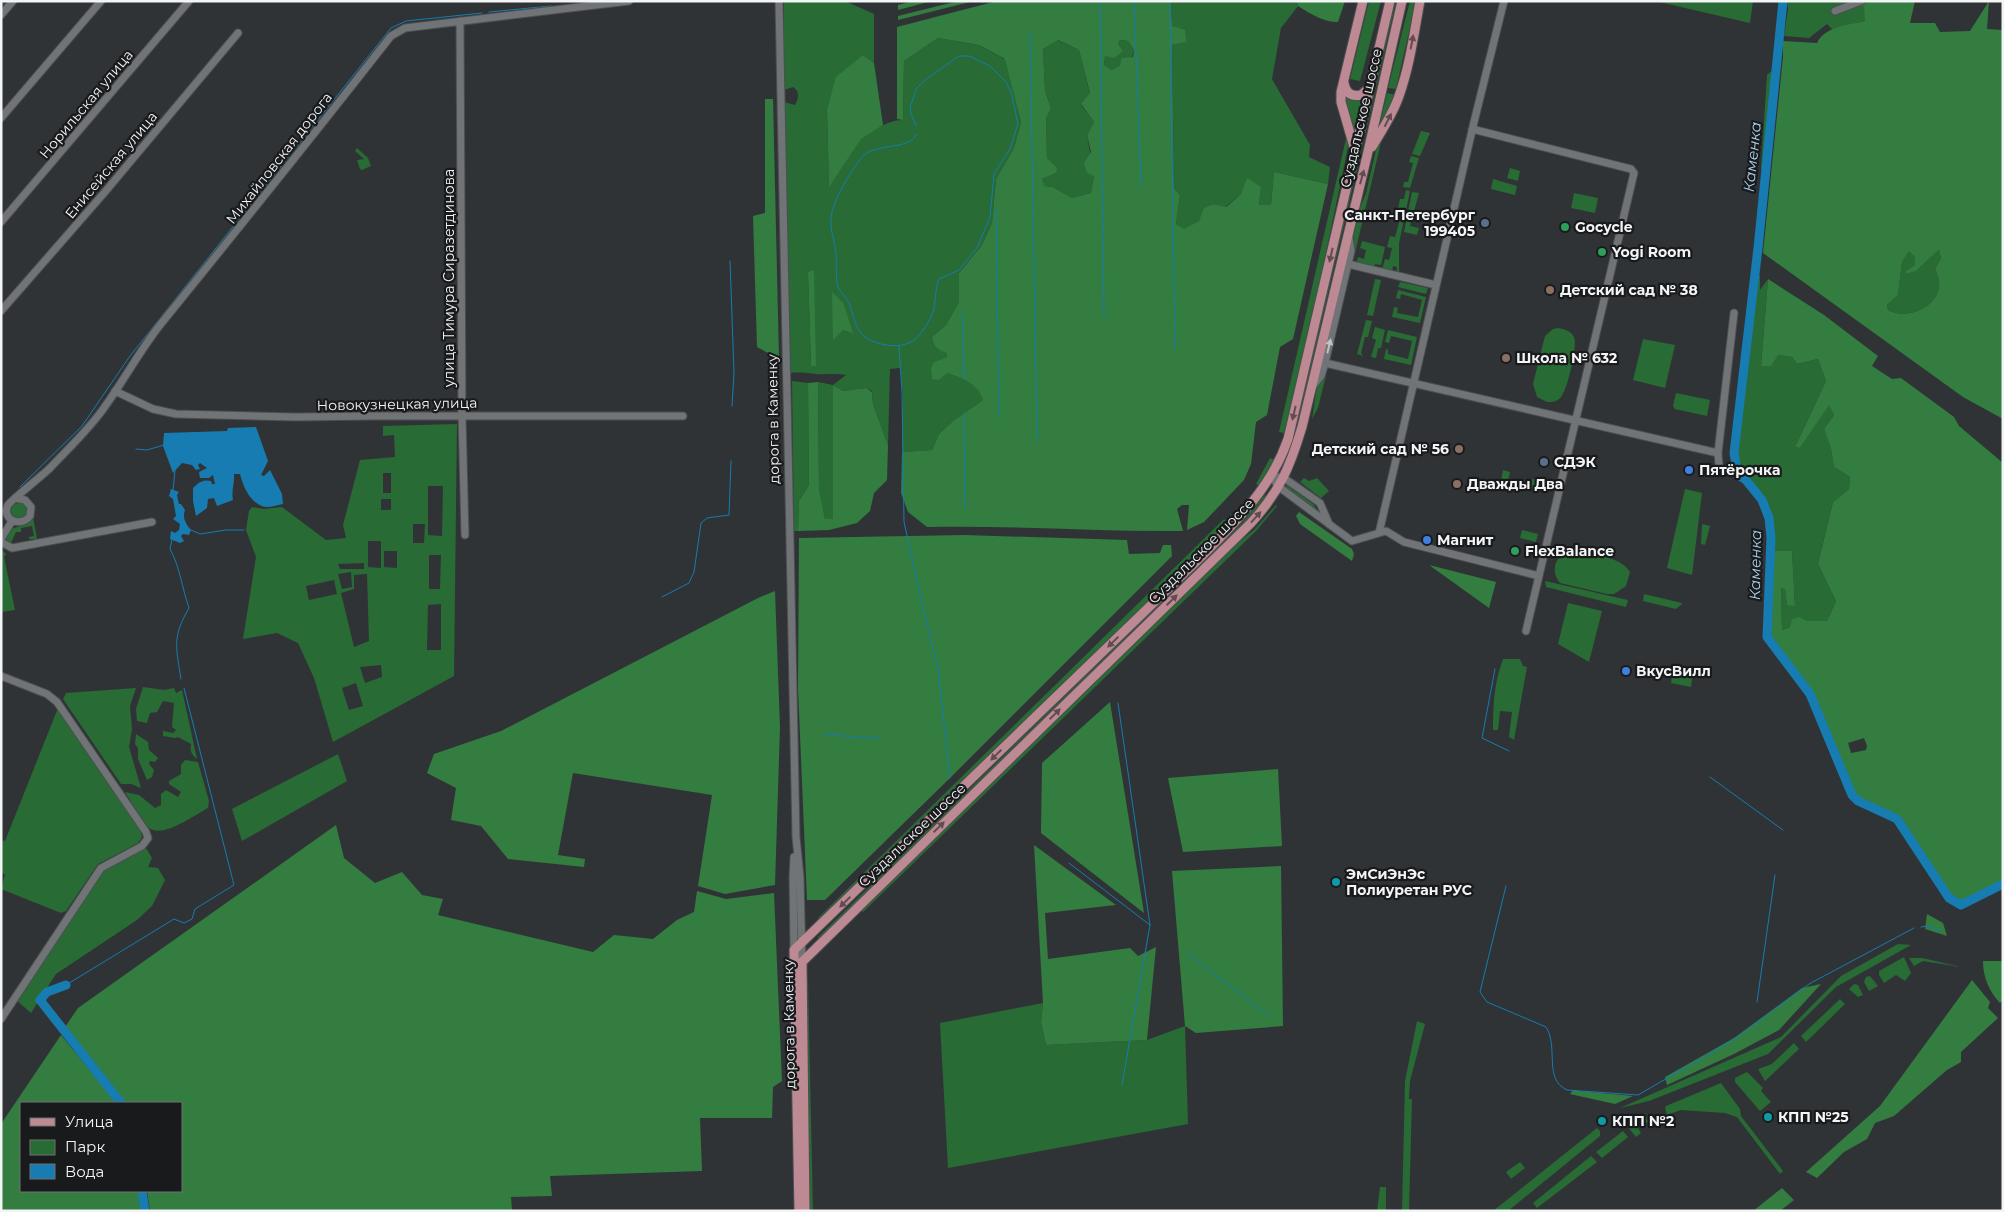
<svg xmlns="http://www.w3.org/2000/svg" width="2004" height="1212" viewBox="0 0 2004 1212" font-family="Montserrat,sans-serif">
  <rect width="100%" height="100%" fill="#303336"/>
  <path fill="#286b34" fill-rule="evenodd" d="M784 1H845L874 14V63L863 55 830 98 827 109 829 186C838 173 850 150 860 139 869 131 892 119 903 120L904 61 938 38 979 45 1004 59 1014 48 1009 71 1021 122 1014 148 996 179 992 223 982 245 959 273V302L946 325 932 337 947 353 946 358 947 373C963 378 977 383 983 400L953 421 939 434 932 450 902 452 903 392 900 368 890 369 888 445 873 404 872 391 866 388 843 391 833 385V519H825L819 489 818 382 833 385 846 375C835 373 826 375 816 374 807 373 800 372 790 373L784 102 795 105C799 97 800 92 793 87L784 90ZM808 272 816 366H811ZM844 304 852 334 843 330 833 339Z
    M1171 1H1298V6L1281 28 1272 79 1310 145 1309 157 1330 167 1328 184 1274 172 1271 205H1259L1261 187 1241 194 1225 207 1214 204 1199 221 1184 230 1176 224 1180 195 1174 188 1172 45 1185 42 1172 26Z
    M1369 1H1381L1360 81 1350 79Z
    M1394 1H1396L1393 15 1293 443 1287 461 1284 460 1291 443Z
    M1410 1H1416L1396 89 1388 88Z
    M1655 1H1753L1750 23Z
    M1787 1H1865V21L1832 29 1827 24 1809 38 1784 36 1788 9Z
    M1057 40 1079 50 1090 94 1081 105 1094 122 1087 135 1094 176 1091 193 1072 198 1053 187 1043 186 1042 179 1056 173 1047 158 1046 118 1051 109 1045 90 1043 49Z
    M1120 40 1128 41 1134 50 1132 57 1112 70 1104 65 1105 55 1118 44Z
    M1777 66 1765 175 1761 169 1767 75Z
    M1387 93 1396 95 1378 132Z
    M1345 95 1362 98 1354 130 1344 102Z
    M1421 131 1430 133 1420 156 1412 154Z
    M1347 134 1349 142 1313 315 1284 433 1279 432Z
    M1382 138 1355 253 1353 234 1359 210 1366 193 1376 150Z
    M357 148 368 158 371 166 362 170 360 169 357 160 364 159 355 151Z
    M1411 156 1419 158 1410 188 1403 187 1404 182H1408L1413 163 1409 162Z
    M1510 168 1520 171 1518 181 1507 178Z
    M1493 179 1517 186 1515 195 1491 189Z
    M1406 190 1410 191 1399 243V274L1396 273 1397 267 1393 266 1392 272 1382 269 1385 259 1389 260 1392 248 1387 247 1390 236 1395 237 1400 219 1396 218 1400 199H1404Z
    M1412 192 1419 193 1410 226 1419 228 1417 235 1404 232Z
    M1574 193 1598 198 1595 213 1571 208Z
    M1362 241 1385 247 1381 265 1375 264 1374 268 1356 264 1358 257 1364 259 1366 250 1360 248Z
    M1909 250 1915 257V265L1907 270 1916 271 1939 250 1941 258 1935 269C1937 274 1940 283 1939 288 1935 309 1905 320 1888 310L1887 305 1898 295 1902 262Z
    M1754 274 1760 276V290L1768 279 1761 366 1778 355 1792 357 1797 364 1818 359 1826 381 1795 447 1800 448 1829 404 1834 415 1824 429 1831 449 1834 467 1850 477 1849 489 1833 502 1818 564 1836 601 1827 621H1807L1782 630 1781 588H1785L1787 605H1795L1792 551H1772C1772 541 1775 525 1771 515 1766 502 1751 482 1738 475L1734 453Z
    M1375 279 1381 280 1373 316 1367 315Z
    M1400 282 1428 288 1426 294 1398 287Z
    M1398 290 1426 297 1420 323 1392 317 1394 307 1398 308 1397 313 1418 317 1422 300 1401 294 1400 299 1396 298Z
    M1366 320 1372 321 1368 337H1365L1361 353 1363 356 1357 354Z
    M1375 327 1385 330 1381 348H1378L1376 358 1371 357 1376 340 1372 338Z
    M1558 328C1565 329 1571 331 1574 337 1578 346 1567 391 1561 397 1557 402 1552 402 1547 402L1537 397 1533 384 1545 336 1553 329Z
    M1388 330 1417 337 1411 365 1384 359 1386 349 1388 350V354L1408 359 1412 341 1391 336 1389 343 1385 342Z
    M1643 339 1675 345 1665 388 1633 380Z
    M1328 367 1318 408 1312 419 1317 386Z
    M792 381 808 383 809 485 799 501 798 531H794Z
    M1676 393 1710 400 1707 416 1675 409 1673 406Z
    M457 424 454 676 333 742 314 678 298 643 277 633 243 639 256 557 246 530 249 511 252 507 263 509 282 507 326 540 346 538 343 525 360 460 395 457 394 435 383 436V426ZM383 473H391V493H383ZM428 486H443L442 536 428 535ZM381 499H391V510H381ZM413 524H425L424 543H413ZM368 541H381V568L368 567ZM397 551V568L384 567V551ZM429 555H441L440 589H429ZM364 563V569H340L338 564ZM351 572 352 587 342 589 338 574ZM367 574 369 641 354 647 341 593 354 589V575ZM334 580 337 594 309 600 306 586ZM441 604V650H427L428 605ZM381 665 382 677 365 683 360 667ZM356 683 363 706 349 710 342 688Z
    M1270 458 1274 460 1260 486 1256 484Z
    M1503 470 1510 472 1507 487 1500 486Z
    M1304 478 1309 481 1317 478 1329 491 1321 498 1300 482Z
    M1532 479 1550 483 1548 492 1530 488Z
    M1286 485 1313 504 1318 511 1284 488Z
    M1685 489 1702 493 1692 575 1667 568Z
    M1265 495 1267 497 1246 523 818 941V937L1243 522Z
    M11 511a8 8 0 1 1 16 0a8 8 0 1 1-16 0Z
    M1276 505 1277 506 1256 531 863 912 860 910 1236 544 1254 530Z
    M33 517 37 539H29V537L34 536 32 526 21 528V532H16L11 543H7L8 541 6 540 11 529 26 524Z
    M1224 519 1226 521 1220 531 865 880 819 920 818 918Z
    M1702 524 1710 526 1705 545 1701 544Z
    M1522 530 1538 534 1536 542 1520 538Z
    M5 546 3 551 6 554 4 557 15 610 1 612V553Z
    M1572 550C1588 552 1622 557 1630 572L1626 586 1614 594H1607L1560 583C1549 571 1556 553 1572 550Z
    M1545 581 1628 600 1626 607 1546 587Z
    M1644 594 1682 603V604L1676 609 1643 601Z
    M1568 603 1602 611 1589 662 1558 644Z
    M1503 659H1520L1523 666 1527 667 1514 740 1509 737 1512 712 1500 711 1498 730H1493C1493 705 1494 683 1503 659Z
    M1673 670 1693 674 1691 687 1671 683Z
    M143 687 164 690 174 688 176 693 182 690 197 759C191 754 190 751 191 744L178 737 175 738 163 736V731L173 733 176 730 172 727 174 703 163 701 157 712 150 713 147 723 137 721 136 709Z
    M136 688 130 706 132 729 129 747 141 788 131 784H121L63 699 66 693Z
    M58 708 140 827 142 837 138 843 98 864 66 911 61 913 1 889 5 874 1 873V840L5 841Z
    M136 734 148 742 149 750 158 758 155 762 150 761 149 764 154 770 152 777 147 780 138 759V748L135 744Z
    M338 754 347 781 242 841 232 809Z
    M185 760 198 762 209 801 208 808C196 814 163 839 149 828 143 823 130 800 125 792L139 795 155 808 161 805V794L166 790 178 797 181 792 169 784V781L181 774V765Z
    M146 848 152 858 148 867 158 868 165 880 152 906 137 920 56 974 31 1013 16 1000 104 870Z
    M1898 944 1911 945 1836 987 1768 1054 1649 1101 1620 1108 1781 1037 1841 976Z
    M1904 957 1911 973 1905 981 1896 975 1884 983 1879 975V971Z
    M1909 958H1922L1961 967 1923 961 1914 966Z
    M1870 976 1878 986 1869 991 1864 982 1866 977Z
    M806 979 808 980 813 1211H810Z
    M1854 984 1858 985 1863 995 1858 997 1849 989Z
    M1840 999 1845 1004 1806 1042 1801 1036Z
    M1043 1003 1041 1022 1046 1045 1147 1040 1185 1026 1188 1124 948 1168 940 1023Z
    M1417 1021 1425 1024 1410 1081 1409 1099H1412L1409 1211H1402L1405 1081Z
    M1794 1043 1799 1049 1765 1081 1758 1069 1772 1064Z
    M1747 1072 1763 1088 1761 1091 1771 1102 1760 1111 1735 1082V1078Z
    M1721 1083 1740 1109 1741 1116 1783 1171 1780 1174 1737 1117 1725 1113 1681 1110 1667 1115 1665 1108 1666 1106Z
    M1645 1113 1648 1122 1638 1128 1641 1133 1636 1137 1628 1127Z
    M1597 1128 1600 1131V1136L1508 1211H1493Z
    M1623 1131 1628 1137 1602 1158 1596 1152Z
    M1591 1156 1597 1162 1537 1208 1533 1203Z
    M1520 1162 1525 1168 1511 1179 1506 1172Z
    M1380 1187H1386V1211H1377Z"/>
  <path fill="#337d40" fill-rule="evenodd" d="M913 1H932L898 10V5Z
    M958 1H974L898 20V16Z
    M997 1H1171L1172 26 1185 30 1186 42 1172 45 1174 188 1180 195 1176 224 1184 229 1199 221 1204 208 1214 204 1226 207 1241 194 1247 178 1261 187 1259 205H1271L1274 172 1328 184 1293 339 1280 347 1267 415 1256 422 1251 464 1244 480 1204 522 1187 530 1189 505H1182L1177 509 1183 531C1098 532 1012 525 927 527L908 512 901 493 902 452 932 450 939 434 953 421 983 400C977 383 962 378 947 373L939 380 932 379 931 368 934 362 946 358 947 353C938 350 934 347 932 337L946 325 959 302V273L982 245 992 223 996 179 1014 148 1021 122 1005 59 979 45 938 38 904 61 903 120 897 119V27ZM1058 40 1079 50 1090 93 1081 104 1094 122 1087 135 1091 152 1084 163 1087 173 1094 176 1091 193 1072 198 1053 187 1044 186 1042 179 1056 173 1057 168 1047 158 1046 118 1051 109 1045 90 1043 49ZM1120 40 1128 41 1134 50 1133 57 1122 58 1120 65 1112 70 1104 65 1105 56 1114 58 1123 51 1118 44Z
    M1298 1H1345L1338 22C1323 22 1311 14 1298 6Z
    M1857 1H1915L1910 23H1935L1940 32 1970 31 1989 1 1987 29 2003 30V419L1963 397 1763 253 1783 57V41L1817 43C1825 26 1849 25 1865 21L1864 7ZM1939 250 1941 258 1935 269C1937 274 1940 282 1939 288 1935 309 1905 320 1888 310L1887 305 1898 295 1902 262 1909 251 1915 257V265L1907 270 1905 274 1916 271Z
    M863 55 874 63 883 125 861 139 829 187 827 109 836 77Z
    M765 99H773L779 359 757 347 753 216 765 213Z
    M814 270 816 366H811L808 272Z
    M1768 279 1824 315 1878 356 1872 366 1892 379 1901 378 1954 417 1959 426 2003 463V886L1962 905 1951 896 1899 817 1856 796 1813 694 1769 638 1772 551H1792L1795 606 1787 605 1785 589 1781 588 1782 630 1790 627 1792 619 1799 617 1807 621H1827L1836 601 1818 564 1833 502 1849 489 1850 477 1834 467 1831 449 1824 429 1834 415 1829 405 1800 448 1795 447 1826 381 1818 359 1797 364 1792 357 1778 355 1771 366H1761ZM1864 738 1867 746 1866 750 1851 753 1848 743Z
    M832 292 844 304 853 334 843 330 833 340Z
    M818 382 819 489 825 519H833V385L843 391 866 388 872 392 873 404 888 445 887 480 874 493 870 511 857 523 829 530 798 531 799 501 809 485 808 383Z
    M1299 512 1352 549 1354 554 1352 561 1300 524 1296 516Z
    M964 535 1127 540 1129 554 1160 553 1163 545H1171L1172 556 950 778 825 900H807L798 688 799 538Z
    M1429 565 1496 582 1489 608Z
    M775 591 780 727 775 885 725 894 698 886 712 795 573 773 558 855 585 859 584 867 508 859 481 826 451 820 456 788 427 773 434 754 501 731 758 598Z
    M1110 702 1144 913 1041 833 1042 763Z
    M1278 769 1282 846 1183 852 1168 778Z
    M336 825 344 858 375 883 402 872 422 895 443 899 438 915 593 952 614 935 653 939 677 920 694 912 697 891 726 899 774 893 782 1081 773 1087 772 1118H700L702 1171 550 1176 552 1196 511 1197 512 1211H150L147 1191H181V1103H126L65 1027 78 1008Z
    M1034 845 1116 905 1045 913 1048 959 1130 948 1138 956 1156 947 1147 1040 1046 1045 1041 1022 1043 1003Z
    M1281 866 1283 1026 1196 1033 1185 1026 1172 871Z
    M1927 914 1943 923 1947 936 1925 929Z
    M1983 961H2003V1000L2000 1003C1989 991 1983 977 1983 961Z
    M1972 980 1990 1002 1988 1008 1998 1018 1961 1052V1062L1947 1070 1894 1116 1875 1123 1867 1139 1844 1152 1817 1178 1806 1172 1880 1106Z
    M1821 984 1779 1030 1734 1054 1667 1085 1665 1077 1734 1038 1802 988Z
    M61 1035 117 1103H21V1191H138L141 1211H1V1124Z
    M1573 1090 1579 1091 1633 1096 1615 1104 1570 1094Z
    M1782 1188 1794 1200 1780 1211H1753Z"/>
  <path fill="#167cb1" d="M256 427 268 461 261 475 264 476 270 470 282 494 283 504C277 505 268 509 262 506 249 501 243 486 240 474H234C235 483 231 490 233 500L217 506 214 498 208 499 207 508 196 516 193 501V488C199 482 203 479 211 481L212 484H215L213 475 209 478H200L199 472 207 468 200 463 198 465 200 469 196 470 192 465 182 463 173 473 163 446 164 433 227 431 228 428Z
    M171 489 179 492 177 495 179 504H181L185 510C182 518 186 524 191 530L189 535 183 534 181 536 184 541 180 543 170 539 171 531 175 533 179 530 180 524 173 519 176 516 173 499 169 496Z"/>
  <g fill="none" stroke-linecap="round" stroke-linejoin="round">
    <path stroke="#167cb1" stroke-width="1" d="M1100 1 1104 316
      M1134 1 1141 185
      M1170 1 1175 348
      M1 6 5 1
      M489 12 551 6
      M1030 33 1037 441
      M916 134C913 150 875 143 863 156 852 169 831 202 831 220 830 231 835 242 836 253 837 263 835 278 838 287 841 293 846 297 849 303 854 314 854 329 865 337 877 345 897 349 911 342 920 338 932 318 934 308 936 298 935 289 939 279L959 270 977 248 990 217 994 174 1010 149 1018 124 1011 92 1006 82 990 66 969 56H959L925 80 917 88 910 107 911 114 916 126
      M996 210 999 417
      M730 261 734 373 732 406
      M963 314 964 379
      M899 346 902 392 904 522 924 612 938 668 950 778
      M964 413 965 508
      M136 449 147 450 164 445
      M20 487 82 426 130 356 391 28 406 21 482 13
      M173 491 175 470
      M191 530 200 534 226 530H244
      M172 539 170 549C180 567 182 588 189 608 172 637 176 647 181 679
      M662 597 689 583 694 572 701 523 707 518 729 515 731 461
      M1495 669 1482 738 1509 751
      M1118 703 1150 925 1122 1085
      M824 734 864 738 880 737
      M1710 777 1783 830
      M1069 863 1150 925
      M1506 886 1480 992 1487 1002 1546 1027C1559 1047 1543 1079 1567 1090L1638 1095 1735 1039 1809 984 1914 928
      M1921 927 1927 926 1940 930
      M1188 954 1269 1016
      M66 985 174 919 184 923 192 919 195 909 234 885 184 688
      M1757 1002 1775 875"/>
    <path stroke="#167cb1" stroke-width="9" d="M1783 1 1758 248 1734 453 1738 475 1745 479 1762 500 1769 518 1771 537 1767 637 1810 694 1852 795 1858 801 1897 819 1949 898 1961 905 2003 884
      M66 985 47 992 40 1000 121 1103
      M142 1191 145 1211"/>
    <g stroke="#4d4e51" stroke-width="9">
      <path id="minor" d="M779 1 796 837 800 877 802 962 799 961
        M1835 11 1861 1
        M1 15 13 1
        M460 21 462 415 465 535
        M1 118 101 1
        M1472 129 1631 169 1634 173 1526 631
        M1 222 189 1
        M1348 264 1436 285
        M1 311 104 193 238 33
        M1325 363 1718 453
        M1312 387 1321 376 1325 363 1351 251 1349 237
        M115 391 153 409 176 414 295 417 375 416H683
        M1719 465 1718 453 1734 313
        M1271 476 1279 487 1352 541 1386 531 1404 542 1539 576
        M1279 477 1284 478 1320 503 1329 524
        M15 498 25 500 31 507 30 516C21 528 1 520 8 505 10 501 43 475 50 468 67 450 86 432 101 412 122 384 138 353 160 325 238 229 315 133 391 36L405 28 629 1
        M1379 533 1474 122 1504 1
        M1 539 12 521
        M1 542 12 548 152 522
        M1 676 47 694 57 702 146 832 148 838 142 846 101 868 1 1019
        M794 950 793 877 794 857"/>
    </g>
    <g stroke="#4d4e51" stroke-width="11">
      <path id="major" d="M1344 83C1346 93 1351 97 1361 95L1370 87
        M1354 147 1341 102V92L1363 1
        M1372 147C1382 130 1393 114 1399 96 1410 65 1414 33 1420 1
        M799 1211 794 950 1203 555C1238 520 1272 486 1288 439L1390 1
        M805 1211 802 962 1251 523C1280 491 1290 467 1302 427L1367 156 1402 1"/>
    </g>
    <use href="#minor" stroke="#717477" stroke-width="7"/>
    <use href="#major" stroke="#bd8992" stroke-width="9"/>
  </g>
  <defs><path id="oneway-solid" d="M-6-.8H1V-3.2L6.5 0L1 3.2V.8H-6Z" transform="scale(1.25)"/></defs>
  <g fill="#634c51">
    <use href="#oneway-solid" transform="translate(1412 42) rotate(-79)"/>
    <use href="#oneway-solid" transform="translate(1388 120) rotate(-63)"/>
    <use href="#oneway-solid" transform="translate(1362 177) rotate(-75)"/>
    <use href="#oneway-solid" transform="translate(1331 255) rotate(103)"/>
    <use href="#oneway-solid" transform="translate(1294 413) rotate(103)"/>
    <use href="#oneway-solid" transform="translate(1256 517) rotate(-48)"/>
    <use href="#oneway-solid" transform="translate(1172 600) rotate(-44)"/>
    <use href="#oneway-solid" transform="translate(1113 642) rotate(136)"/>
    <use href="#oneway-solid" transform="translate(1055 714) rotate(-44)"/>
    <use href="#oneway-solid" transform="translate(996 755) rotate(136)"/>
    <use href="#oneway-solid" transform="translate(939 827) rotate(-44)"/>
    <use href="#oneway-solid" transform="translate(845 902) rotate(136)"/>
  </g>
  <use fill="#bfc1c3" href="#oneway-solid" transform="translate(1329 346) rotate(-77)"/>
  <g fill="#5c6f8a" stroke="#191a1c" stroke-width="2">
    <circle cx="1485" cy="223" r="5"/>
    <circle cx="1544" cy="462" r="5"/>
  </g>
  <g fill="#2e9e5b" stroke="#191a1c" stroke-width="2">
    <circle cx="1565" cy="227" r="5"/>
    <circle cx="1602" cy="252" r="5"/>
    <circle cx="1515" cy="551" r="5"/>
  </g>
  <g fill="#8d6e63" stroke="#191a1c" stroke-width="2">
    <circle cx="1550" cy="290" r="5"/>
    <circle cx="1506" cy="358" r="5"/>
    <circle cx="1459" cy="449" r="5"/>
    <circle cx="1457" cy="484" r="5"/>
  </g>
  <g fill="#3f7fe0" stroke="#191a1c" stroke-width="2">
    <circle cx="1689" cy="470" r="5"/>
    <circle cx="1427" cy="540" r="5"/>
    <circle cx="1626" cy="671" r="5"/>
  </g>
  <g fill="#0f9aa8" stroke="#191a1c" stroke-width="2">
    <circle cx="1336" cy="882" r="5"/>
    <circle cx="1768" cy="1117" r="5"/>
    <circle cx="1602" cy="1121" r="5"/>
  </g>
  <g text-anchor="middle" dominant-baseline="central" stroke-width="4.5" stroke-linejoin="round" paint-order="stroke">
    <g font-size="14" fill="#f3f4f6" stroke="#191a1c">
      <text transform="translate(86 104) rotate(-50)">Норильская улица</text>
      <text transform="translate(1361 118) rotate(-77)">Суздальское шоссе</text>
      <text transform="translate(279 158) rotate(-52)">Михайловская дорога</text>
      <text transform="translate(111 165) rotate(-50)">Енисейская улица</text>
      <text transform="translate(449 278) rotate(-90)">улица Тимура Сиразетдинова</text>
      <text transform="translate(397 404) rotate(-1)">Новокузнецкая улица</text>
      <text transform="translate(773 419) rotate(-91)">дорога в Каменку</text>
      <text transform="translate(1201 551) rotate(-45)">Суздальское шоссе</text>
      <text transform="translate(912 835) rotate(-44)">Суздальское шоссе</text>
      <text transform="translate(789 1024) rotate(-91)">дорога в Каменку</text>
    </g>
    <g font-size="14" font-weight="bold" fill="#f3f4f6" stroke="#191a1c" text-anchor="start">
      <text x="1475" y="215" text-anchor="end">Санкт-Петербург<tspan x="1475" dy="16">199405</tspan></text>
      <text x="1575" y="227">Gocycle</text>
      <text x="1612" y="252">Yogi Room</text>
      <text x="1560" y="290">Детский сад № 38</text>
      <text x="1516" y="358">Школа № 632</text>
      <text x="1449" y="449" text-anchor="end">Детский сад № 56</text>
      <text x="1554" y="462">СДЭК</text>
      <text x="1699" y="470">Пятёрочка</text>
      <text x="1467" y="484">Дважды Два</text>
      <text x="1437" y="540">Магнит</text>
      <text x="1525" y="551">FlexBalance</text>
      <text x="1636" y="671">ВкусВилл</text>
      <text x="1346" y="874">ЭмСиЭнЭс<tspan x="1346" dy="16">Полиуретан РУС</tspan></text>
      <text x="1778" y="1117">КПП №25</text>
      <text x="1612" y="1121">КПП №2</text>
    </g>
    <g font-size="15" font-style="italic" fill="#a9d3ef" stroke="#191a1c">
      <text transform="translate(1752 157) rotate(-84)">Каменка</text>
      <text transform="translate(1755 565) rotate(-89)">Каменка</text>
    </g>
  </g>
  <rect width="2004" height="1212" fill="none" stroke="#f3f4f6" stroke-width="5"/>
  <rect x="20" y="1102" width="162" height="90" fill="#191a1c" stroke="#707173"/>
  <rect x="30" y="1118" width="25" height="8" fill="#bd8992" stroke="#707173"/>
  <text x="65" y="1127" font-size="15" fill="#f3f4f6">Улица</text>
  <rect x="30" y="1140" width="25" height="15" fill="#286b34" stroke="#707173"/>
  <text x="65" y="1152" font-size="15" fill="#f3f4f6">Парк</text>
  <rect x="30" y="1164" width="25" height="15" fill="#167cb1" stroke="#707173"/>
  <text x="65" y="1177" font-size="15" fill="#f3f4f6">Вода</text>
</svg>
